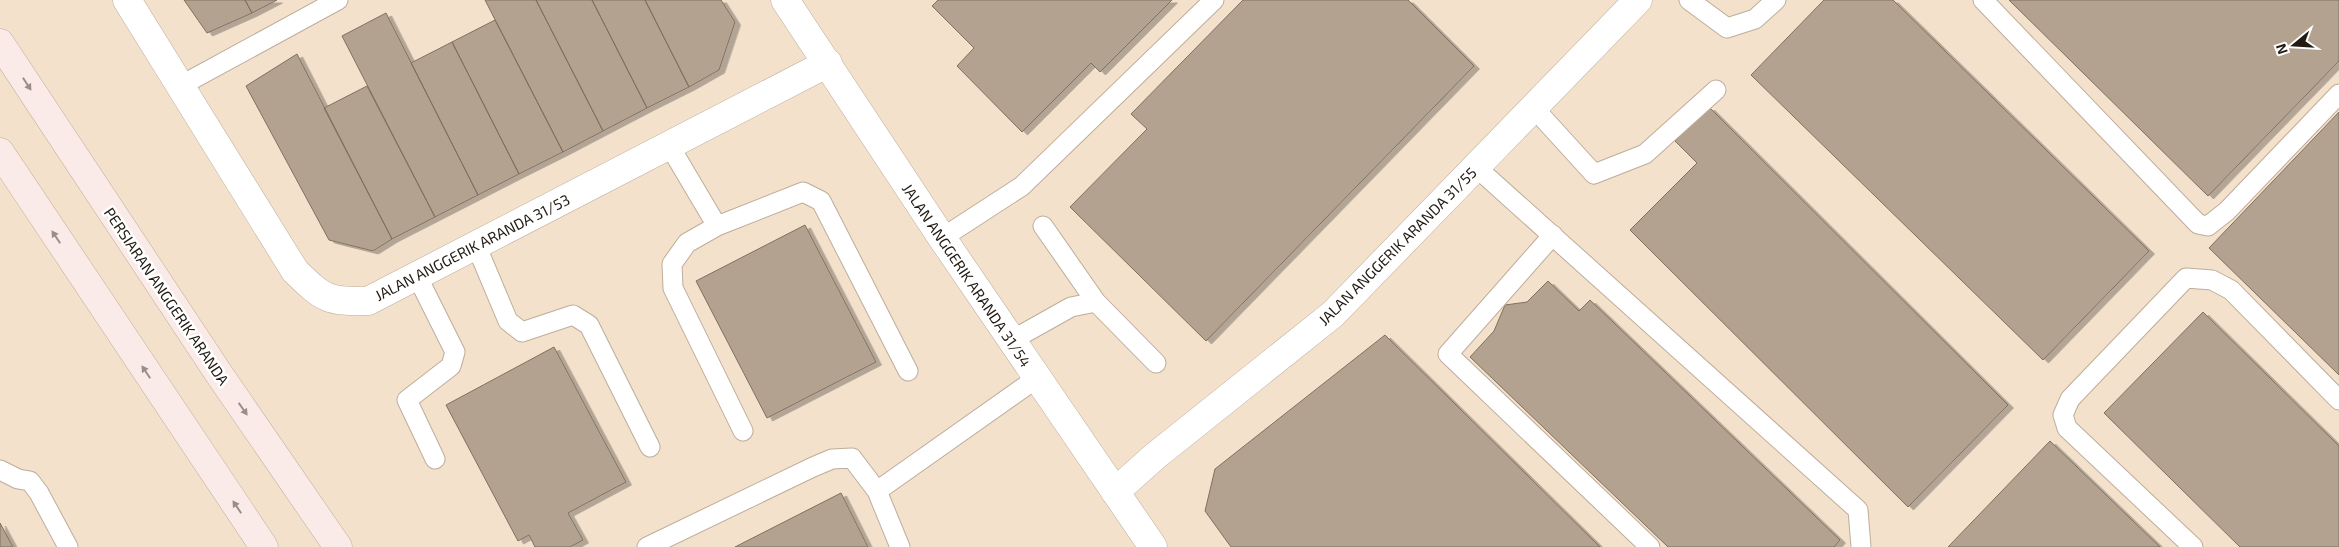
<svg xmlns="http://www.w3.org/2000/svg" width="2339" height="547" viewBox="0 0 2339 547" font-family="'Exo 2',sans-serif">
  <defs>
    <filter id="shadow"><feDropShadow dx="5.5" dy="3" stdDeviation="0" flood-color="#0004"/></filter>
  </defs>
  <rect width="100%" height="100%" fill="#f3e1cc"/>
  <path fill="#b3a28f" stroke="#80705e" filter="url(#shadow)" d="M184 0H245L252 13 207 33Z
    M245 0H277L252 13Z
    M485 0H536L603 131 563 152Z
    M536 0H592L647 108 603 131Z
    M592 0H645L689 87 647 108Z
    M645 0H721L735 22 719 70 689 87Z
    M938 0H1172L1100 72 1091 63 1022 132 957 66 974 48 932 6Z
    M1243 0H1408L1474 66 1206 341 1070 207 1147 129 1131 114Z
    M1824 0H1893L2149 251 2043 360 1751 75Z
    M2009 0H2339V61L2208 196Z
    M386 13 478 195 435 217 342 36Z
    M495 20 563 152 519 174 452 42Z
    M452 42 519 174 478 195 411 63Z
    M297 54 392 239 373 251 329 240 246 86Z
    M367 86 435 217 392 239 324 108Z
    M1709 107 2008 405 1908 507 1630 230 1697 163 1675 141Z
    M2339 112V375L2209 248Z
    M805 225 876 362 767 418 696 281Z
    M1548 281 1579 311 1590 300 1840 540 1834 547H1668L1470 357 1494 331 1505 305 1527 302Z
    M2203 312 2339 446V547H2240L2104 413Z
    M1385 335 1600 547H1231L1205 511 1215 469Z
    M554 347 626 482 568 513 583 540 570 547H535L529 535 518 541 446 405Z
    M2050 441 2160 547H1948Z
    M841 493 868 547H735Z
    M0 523 13 547H0Z"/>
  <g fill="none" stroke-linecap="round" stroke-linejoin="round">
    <g stroke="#bead9a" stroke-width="21">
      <path id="lane" d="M1689 0 1727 28 1755 19 1776 0
        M1983 0 2198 224 2208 226 2227 211 2339 94
        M180 86 338 0
        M1533 107 1594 174 1645 154 1716 90
        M669 145 717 226 803 192 821 201 908 371
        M1476 167 1858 510 1861 547
        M717 226 687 243 672 264 673 288 743 431
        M1043 226 1096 302
        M1553 235 1448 354 1650 547
        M942 238 1022 186 1214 0
        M476 245 508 321 522 332 573 315 589 325 650 447
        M417 276 455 352 451 366 407 400 435 459
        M1012 340 1071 307 1096 302 1156 363
        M0 470 18 479 30 481 39 493 68 547
        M877 491 1037 378
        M647 547 813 467 832 459 852 458 877 491 900 547
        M2193 547 2067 428 2063 415 2070 399 2186 278 2212 280 2231 290 2339 400"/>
    </g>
    <g stroke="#bead9a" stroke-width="29">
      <path id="street" d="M127 0 295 271C324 299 327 302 368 301L828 63
        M785 0 942 238 1153 547
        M1115 492 1154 457 1333 314 1638 0"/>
    </g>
    <g stroke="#bead9a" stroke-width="29">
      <path id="secondary" d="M0 43 219 374 338 547
        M0 152 264 547"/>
    </g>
    <use href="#lane" stroke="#fff" stroke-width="19"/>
    <use href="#street" stroke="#fff" stroke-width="28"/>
    <use href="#secondary" stroke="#fbebe8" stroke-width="28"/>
  </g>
  <defs><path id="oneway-solid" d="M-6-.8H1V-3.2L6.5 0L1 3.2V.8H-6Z" transform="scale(1.25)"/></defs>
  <g fill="#998d89">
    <use href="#oneway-solid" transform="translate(27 84) rotate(57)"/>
    <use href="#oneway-solid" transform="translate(56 237) rotate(-124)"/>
    <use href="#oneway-solid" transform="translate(146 372) rotate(-124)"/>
    <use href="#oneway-solid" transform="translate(243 409) rotate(55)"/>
    <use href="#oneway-solid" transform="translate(237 507) rotate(-124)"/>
  </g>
  <g text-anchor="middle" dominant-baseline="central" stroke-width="5" stroke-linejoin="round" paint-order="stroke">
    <g font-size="15" fill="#211b14" stroke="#fff">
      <text transform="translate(1397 246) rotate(-45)">JALAN ANGGERIK ARANDA 31/55</text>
      <text transform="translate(472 247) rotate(-27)">JALAN ANGGERIK ARANDA 31/53</text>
      <text transform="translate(967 275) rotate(56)">JALAN ANGGERIK ARANDA 31/54</text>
      <text transform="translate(167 296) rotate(56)">PERSIARAN ANGGERIK ARANDA</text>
    </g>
  </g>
  <g transform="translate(2294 45) rotate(252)" stroke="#ffffff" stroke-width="4" paint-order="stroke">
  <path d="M0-4L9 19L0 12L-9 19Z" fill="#211b14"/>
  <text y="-8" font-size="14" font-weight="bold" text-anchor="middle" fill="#211b14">N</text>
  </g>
</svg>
